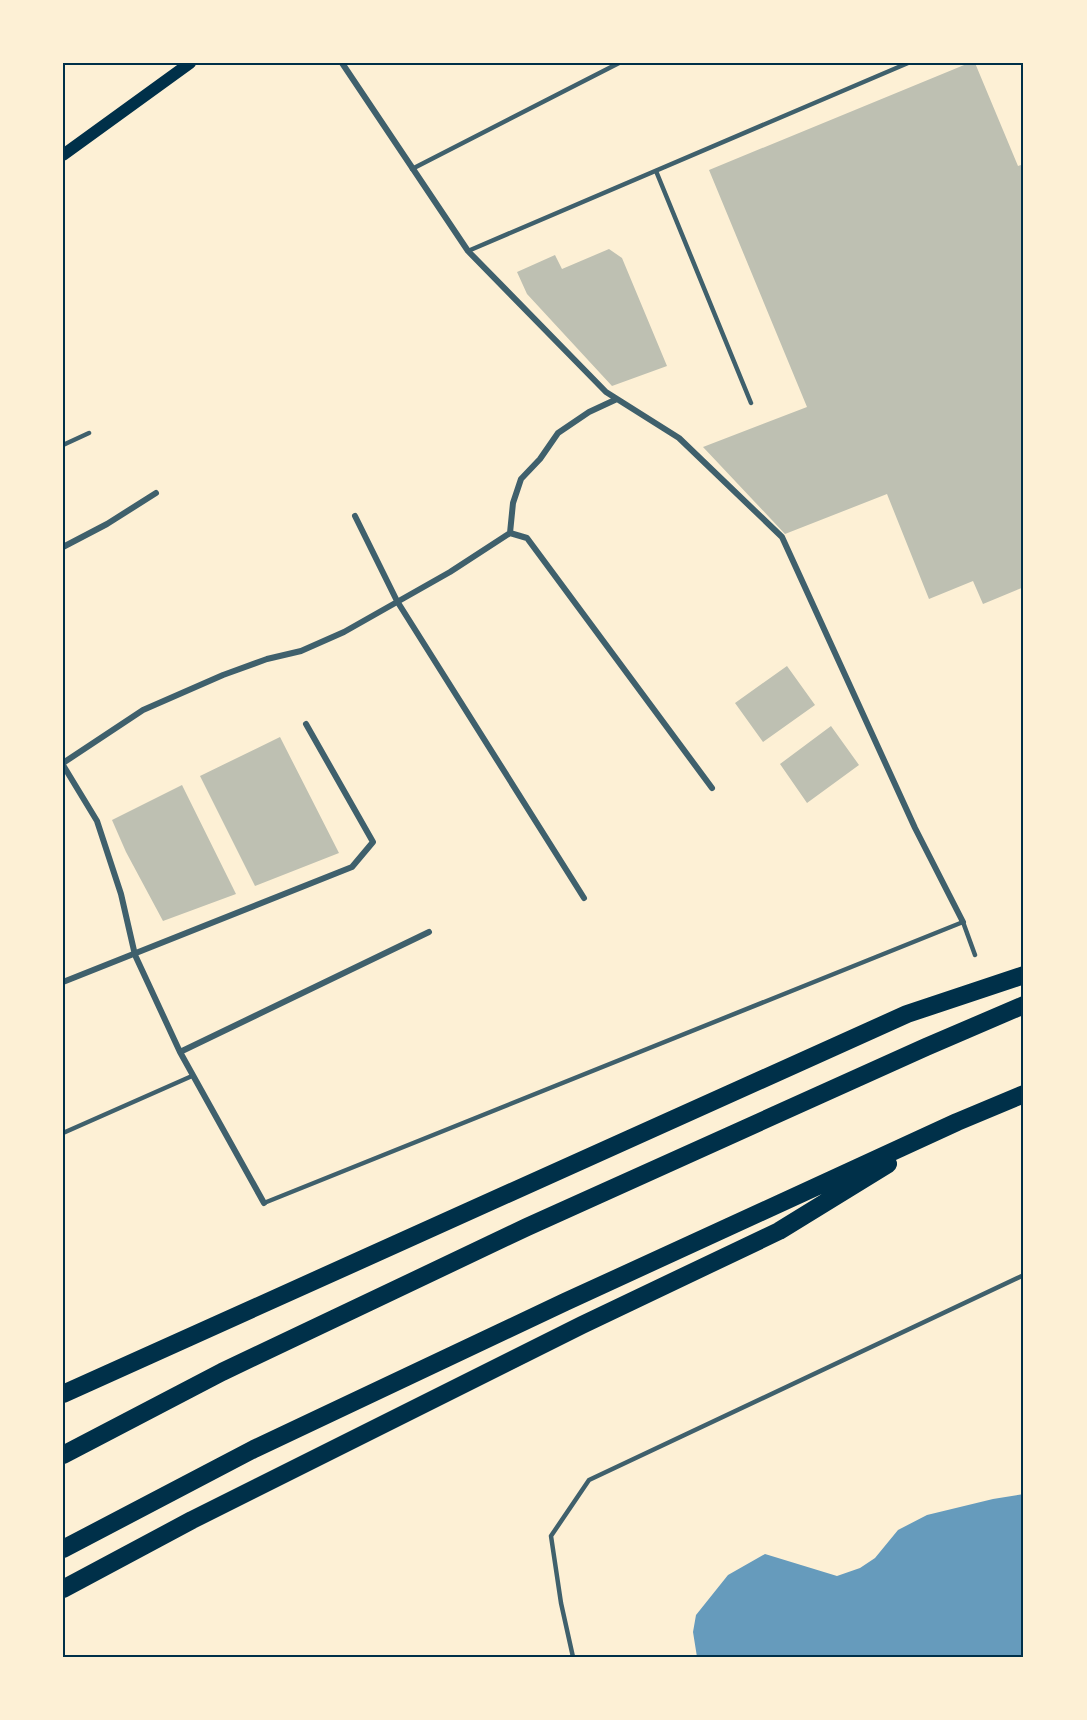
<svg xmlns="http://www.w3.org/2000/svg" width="1087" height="1720" viewBox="0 0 1087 1720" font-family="'IBM Plex Sans',sans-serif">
  <rect width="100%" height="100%" fill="#fdf0d5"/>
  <path fill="#669bbc" d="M1024 1494V1657H697L693 1632 696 1615 728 1575 765 1554 837 1576 860 1568 875 1558 898 1530 927 1515 993 1499Z"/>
  <path fill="#bec0b2" d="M969 63H975L1018 166 1024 164V587L983 604 973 581 929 599 887 494 785 534 703 447 807 407 709 170Z
    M609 249 622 258 667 366 612 386 527 294 517 272 555 255 562 269Z
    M787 666 815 705 763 742 735 703Z
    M831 726 859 765 807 803 780 764Z
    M280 737 339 853 255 886 200 776Z
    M182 785 236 894 163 921 126 852 112 820Z"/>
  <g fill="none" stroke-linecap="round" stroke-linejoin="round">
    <path stroke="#3f606c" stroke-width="4.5" d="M412 169 619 63
      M656 171 751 403
      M468 251 908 63
      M63 445 89 433
      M63 1133 192 1076
      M264 1203 963 922 975 955
      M573 1657 561 1603 551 1536 589 1480 1024 1275"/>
    <path stroke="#3f606c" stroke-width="6" d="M342 63 468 251 606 392 679 438 782 537 915 828 963 922
      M355 516 397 601 584 898
      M510 533 527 538 712 788
      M63 547 107 524 156 493
      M63 763 143 710 223 675 267 659 301 651 344 632 450 572 510 533 513 503 521 479 540 459 558 433 589 412 617 399
      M63 765 97 821 121 894 135 955 180 1052 264 1203
      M63 982 352 867 373 842 306 724
      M180 1052 429 932"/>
    <path stroke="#003049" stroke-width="12" d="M63 155 190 63"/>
    <path stroke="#003049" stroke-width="18" d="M63 1394 907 1014 1024 975
      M63 1455 222 1372 527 1227 926 1047 1024 1005
      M63 1549 254 1449 565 1302 957 1122 1024 1094
      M63 1589 192 1520 582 1325 779 1231 888 1164"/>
  </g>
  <rect width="1087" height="1720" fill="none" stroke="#fdf0d5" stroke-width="129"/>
  <rect x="64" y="64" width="958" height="1592" fill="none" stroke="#003049" stroke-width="2"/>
</svg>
